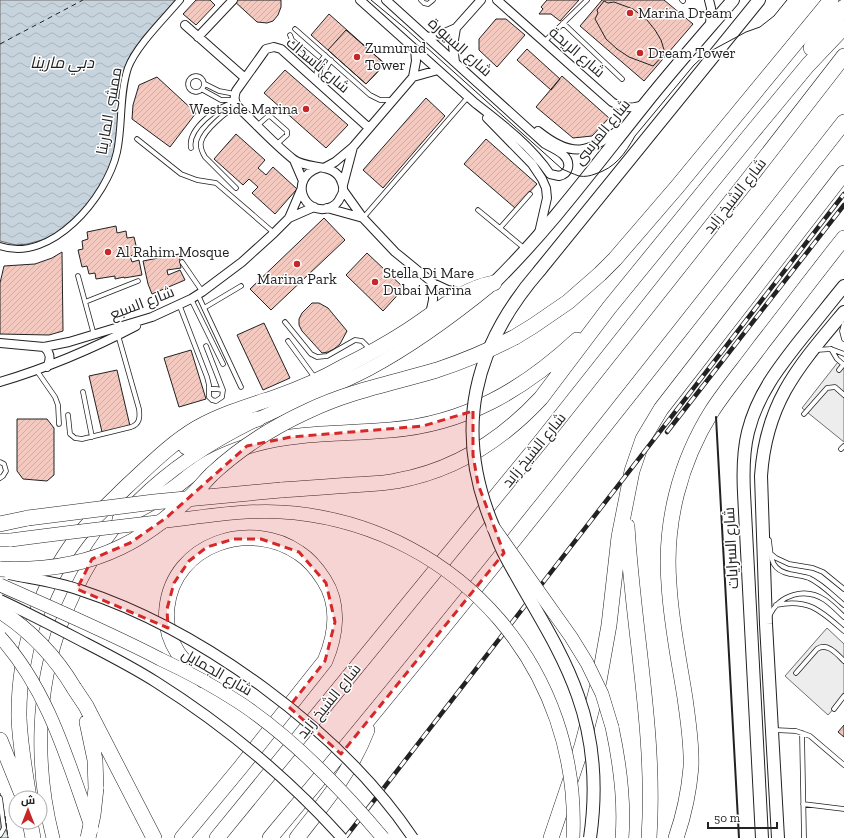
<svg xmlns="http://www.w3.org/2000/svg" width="844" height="838" viewBox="0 0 844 838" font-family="'Zilla Slab',Cairo,serif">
  <defs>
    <pattern id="forest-crowns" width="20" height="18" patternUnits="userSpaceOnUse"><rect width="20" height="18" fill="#e0efe3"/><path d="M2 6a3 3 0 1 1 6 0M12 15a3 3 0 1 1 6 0" fill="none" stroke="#c0cdc2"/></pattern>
    <pattern id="water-waves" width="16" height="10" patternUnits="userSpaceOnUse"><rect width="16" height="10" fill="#c7d3dd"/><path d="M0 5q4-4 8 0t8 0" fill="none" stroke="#abb5bd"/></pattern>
    <pattern id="building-hatch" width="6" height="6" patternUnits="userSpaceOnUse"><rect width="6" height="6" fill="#f3c9c0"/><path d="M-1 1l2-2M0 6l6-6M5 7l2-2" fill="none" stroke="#d0aca5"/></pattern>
  </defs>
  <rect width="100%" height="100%" fill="#fff"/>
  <path fill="url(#forest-crowns)" stroke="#6f6f6f" d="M0 793 2 799 8 838H0Z"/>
  <path fill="#ededed" stroke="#6f6f6f" d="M838 362 844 367V442L802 408Z
    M827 628 844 644V697L828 715 785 676Z"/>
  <path fill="url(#water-waves)" stroke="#6f6f6f" d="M0 0H177L124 72 116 150 110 173 84 209 57 233 42 240 27 244 16 245 0 241Z"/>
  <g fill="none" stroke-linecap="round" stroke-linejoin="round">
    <path stroke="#222" stroke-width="1" stroke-dasharray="5 4" stroke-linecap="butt" d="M0 44 83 0"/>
  </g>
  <path fill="url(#building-hatch)" stroke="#222" d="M196 0H210L215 5 196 25 183 14Z
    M233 0H281V7L278 15 273 21 267 23 257 22Z
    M547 0H579L560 21 551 14H539L543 9 541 7Z
    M602 0H664L693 24 644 81 580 26Z
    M604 1 608 3 614 2 633 9 647 20 655 30 661 40 665 53 653 66 629 57 617 49 606 39 595 19 598 13 597 10Z
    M329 14 385 64 366 84 311 35Z
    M496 19H506L525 35 497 67 479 50V39Z
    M346 30 385 64 366 84 328 50Z
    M527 49 560 79 551 90 517 60Z
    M285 70 348 125 326 148 264 93Z
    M562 76 609 118 592 136 573 138 536 107Z
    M157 77 196 113 170 147 132 119 133 105 139 85Z
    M426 98 445 116 383 188 363 170Z
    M236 134 265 160 258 168 266 175 273 167 297 189 275 214 252 193 258 187 249 179 243 185 214 159Z
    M486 139 537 184 515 208 464 164Z
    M324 218 345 240 271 310 250 289Z
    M116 226 117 233 126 231 127 238 134 237 138 254 130 256 132 262 139 260 142 275 124 278V277L115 279V276L96 279 95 273 89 274 87 266 82 267 78 250 83 249 82 241 88 239 87 232Z
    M62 252 63 331 49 335 0 334V283L4 266 35 264 52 258Z
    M367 253 404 288 383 311 346 275Z
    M179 254 181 268 167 270 168 275 180 270 185 280 152 294 148 284 143 261Z
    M312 303H319L328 308 347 331 340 344 334 349 328 352 322 353 302 331 299 325V319L302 313Z
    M264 323 290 378 263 390 237 335Z
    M191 350 206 399 179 407 164 358Z
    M117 370 130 426 102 432 89 376Z
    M17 419H47L54 428V475L47 481 23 479 17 471Z
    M844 725V737L838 732Z"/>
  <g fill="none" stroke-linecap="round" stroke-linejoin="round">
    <g stroke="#222" stroke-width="5.5">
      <path id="service" d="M421 0 424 3 428 4 433 0
        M682 0 683 1
        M563 23 622 79
        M295 29 370 95 380 100H392
        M290 35 292 40 319 63
        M544 42 587 0
        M188 84a8 8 0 1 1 16 0a8 8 0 1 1-16 0Z
        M316 80 317 67 325 55
        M205 84 219 91 235 94
        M322 85 325 70 331 60
        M203 90 221 100H234
        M258 125 267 117 270 116 287 131V135L277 144
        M137 139 181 174 197 180 216 183 274 233
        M191 148C187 129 218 106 235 102
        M236 188 205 157C202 152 200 147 201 142 204 130 227 111 237 106
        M478 210 524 248
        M363 218 468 97
        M500 228 530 194
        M182 262 202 291
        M78 276 94 335
        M198 295 241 387
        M191 299 223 364
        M85 302 138 281
        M179 304 207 377 209 385V397L212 400 216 401 222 397 223 390 206 346
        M204 308 241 286
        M285 322 311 354 317 357 327 356 355 340 362 341 371 350
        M844 324 842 331 844 339
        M288 341 315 378
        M831 349 837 359 844 365
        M816 350 831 349 844 354
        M839 370 843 365
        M37 371 55 397 58 405 59 424
        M209 389H216L223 390
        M83 392 92 437
        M804 414 827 388 835 387 844 395
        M68 415 70 434 75 438 82 439 131 427C140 424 140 417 139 409L118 335
        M841 449 844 446
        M0 462 4 464 6 471 3 476 0 478
        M769 540C771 557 770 570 790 574 796 575 803 576 809 578 822 584 833 596 844 605
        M770 553 776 558 789 564 813 568 823 572 844 589
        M776 605C809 598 821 611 844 631
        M769 616C780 594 805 587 825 600 832 605 838 611 844 617
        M796 673 817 649C827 642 837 654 844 661
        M834 709 844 696
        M774 730 796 731 810 736 844 765
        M802 733 804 838
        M0 798 4 828 0 835
        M803 804 844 809"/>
    </g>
    <g stroke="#222" stroke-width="8">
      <path id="pedestrian" d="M0 246C51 264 107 197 117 152 123 124 119 95 128 68 136 46 165 18 180 0"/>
    </g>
    <g stroke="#222" stroke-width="10">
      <path id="minor" d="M360 0 475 103C502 124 531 146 550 174L559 176C564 175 567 172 568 168 571 155 554 149 545 144L386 0
        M497 0 612 102C623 109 633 109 645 104
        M709 0 711 8 710 26
        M185 25 245 78
        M198 37 233 0
        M428 37 440 35 456 28 481 0
        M455 62 453 46 456 28
        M413 77 438 70
        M487 118 532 164 542 179 546 188 547 198 539 233
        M538 131C573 159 588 153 621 128
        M294 160 303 181
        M318 168C288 179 304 216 329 208 334 206 338 203 340 198 343 194 344 188 342 183 336 161 308 171 293 159 273 143 256 124 237 106 234 100 234 97 236 91L266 49 274 47 281 49 369 128
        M324 168 335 162 353 147 413 77 416 61 415 49
        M343 185 353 147
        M343 190 363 218 395 252 433 283 448 290 463 293
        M327 208 363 218
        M289 218 314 207
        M430 314 433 300V283
        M0 343 44 347 69 342 152 317 191 299 202 292 242 262 274 233 289 218 301 190
        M44 347C51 353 51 359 47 367
        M0 382C47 368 92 349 136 326"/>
    </g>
    <g stroke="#222" stroke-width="14">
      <path id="secondary" d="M540 270 759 0
        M494 283C550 228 596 165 645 104 673 69 703 35 733 0
        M762 838 744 493C743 473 743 452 748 432 757 395 779 367 802 338 816 321 830 303 844 286
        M778 838 766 624 761 476C766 402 798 367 844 312"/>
    </g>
    <g stroke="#222" stroke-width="14">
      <path id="primary" d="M0 540H11
        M612 727C620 764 625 800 622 838
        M53 838C35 768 36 690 62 622 100 522 163 465 258 419 295 402 333 388 369 369 412 346 453 316 491 285"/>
    </g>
    <g stroke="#222" stroke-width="16">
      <path id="motorway" d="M811 48 844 7
        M515 337 533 326 568 302 600 274 615 259 677 187 831 0
        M186 447C210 432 231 425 258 419
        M281 490C304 488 327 487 351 485 366 484 381 484 396 481 453 471 502 440 541 398L609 308 750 135 808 65 844 27
        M120 519C137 511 153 503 168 492 179 485 188 476 199 469 216 457 235 450 255 444 298 432 345 434 390 430 465 424 523 390 577 340
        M0 524 28 518
        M627 526C633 630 656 734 649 838
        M74 688 86 706 154 838
        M87 722 95 760 96 788
        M0 740 21 792
        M29 798C25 771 20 745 19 718 18 650 41 580 85 528 98 514 112 501 126 487 149 466 170 444 197 428 222 414 249 406 276 397 299 389 322 379 343 367 365 356 387 344 407 331 435 313 461 289 494 283
        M30 822 33 838
        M182 838 240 768 325 661C336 635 340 605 324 580 317 569 310 560 299 553 250 519 174 544 167 607 165 623 169 639 178 653 185 663 194 671 203 680
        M217 838 542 440 747 181 844 56
        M270 838C466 604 655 363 844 122
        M297 838C324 803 351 772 367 730
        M551 838 582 746 599 681 609 625 619 537 632 471 643 439 661 409 844 173
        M676 838C684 815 689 791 691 767 692 744 688 721 685 698 679 660 671 622 669 584 664 523 680 462 712 411 727 388 745 367 761 345 789 309 816 273 844 238"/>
    </g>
    <use href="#service" stroke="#fff" stroke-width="4"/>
    <use href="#pedestrian" stroke="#fff" stroke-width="6"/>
    <use href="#minor" stroke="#fff" stroke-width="8"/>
    <use href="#secondary" stroke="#fff" stroke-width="12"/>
    <use href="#primary" stroke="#fff" stroke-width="13"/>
    <use href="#motorway" stroke="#fff" stroke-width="15"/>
    <path stroke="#222" stroke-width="1" d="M371 0 406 29 562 169C567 171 573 174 579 176 585 177 590 176 595 174 615 168 625 154 635 136L694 65 707 53 746 32 760 27 774 16 787 0"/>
    <g stroke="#222" stroke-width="4.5">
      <path id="rail" d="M667 432 844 205
        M345 838 844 194"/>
    </g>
    <use href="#rail" stroke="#fff" stroke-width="3" stroke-dasharray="9" stroke-linecap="butt"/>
    <g stroke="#222" stroke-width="12" stroke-linecap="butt">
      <path id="tertiary-bridge" d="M9 574C33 579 57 582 80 590 202 630 341 731 413 838
        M0 600C26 612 51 625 76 638 103 652 131 666 156 682 224 725 288 778 342 838"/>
    </g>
    <g stroke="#222" stroke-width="14" stroke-linecap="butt">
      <path id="secondary-bridge" d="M540 270C473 347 453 430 493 526 496 534 499 543 503 551 528 600 560 644 578 696 594 741 597 790 590 838"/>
    </g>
    <g stroke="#222" stroke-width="14" stroke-linecap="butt">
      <path id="primary-bridge" d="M493 527 571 637 587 663 602 694 612 727
        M11 540C63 533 114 527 166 521 209 516 252 508 295 513 461 531 581 671 573 838
        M0 585C54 609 108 632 160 659 188 672 214 686 240 703 294 739 341 788 383 838
        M0 637C49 691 68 762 92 829"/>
    </g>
    <g stroke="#222" stroke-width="16" stroke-linecap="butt">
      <path id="motorway-bridge" d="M28 518 154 502 281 490
        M0 569C42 571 82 566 121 547 146 535 169 517 189 498 197 491 204 482 212 474 240 448 273 427 308 411 349 391 393 383 437 370 464 361 490 350 515 337
        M0 611C31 631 55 656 74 688
        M88 838 93 815 96 788"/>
    </g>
    <use href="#tertiary-bridge" stroke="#fff" stroke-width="10"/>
    <use href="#secondary-bridge" stroke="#fff" stroke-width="12"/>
    <use href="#primary-bridge" stroke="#fff" stroke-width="13"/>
    <use href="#motorway-bridge" stroke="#fff" stroke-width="15"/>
    <path stroke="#222" stroke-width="1" stroke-dasharray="5 2" stroke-linecap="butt" d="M5 816 8 838"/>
    <path stroke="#222" stroke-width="2" d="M716 417 739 838"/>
  </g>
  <path fill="#d62828" fill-opacity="0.2" stroke="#d62828" stroke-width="3" stroke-dasharray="8 5" stroke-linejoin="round" d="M473 411V455L478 484 504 553 341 754 289 707 325 661 335 622 326 583 299 552 261 539H234L207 547 189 561 174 583 167 609 168 628 77 589 92 559 130 543 166 518 247 446 291 437 423 426Z"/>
  <g fill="#c62828" stroke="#fff" stroke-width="1.5">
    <circle cx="630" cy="13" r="4"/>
    <circle cx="640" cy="53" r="4"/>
    <circle cx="357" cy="57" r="4"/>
    <circle cx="306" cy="109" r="4"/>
    <circle cx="108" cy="252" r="4"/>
    <circle cx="297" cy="264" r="4"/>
    <circle cx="375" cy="282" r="4"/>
  </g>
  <g text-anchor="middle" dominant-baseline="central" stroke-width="3" stroke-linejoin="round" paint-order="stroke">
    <g font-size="15" fill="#222" stroke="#fff" text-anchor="start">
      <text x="638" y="13">Marina Dream</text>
      <text x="365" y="48">Zumurud<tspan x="365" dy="17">Tower</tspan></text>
      <text x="648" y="53">Dream Tower</text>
      <text x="298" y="109" text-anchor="end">Westside Marina</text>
      <text x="116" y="252">Al Rahim Mosque</text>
      <text x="383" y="273">Stella Di Mare<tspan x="383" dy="17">Dubai Marina</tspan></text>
      <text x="297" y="279" text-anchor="middle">Marina Park</text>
    </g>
    <g font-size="15" fill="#222" stroke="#fff">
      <text transform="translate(460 47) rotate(42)">شارع السيورة</text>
      <text transform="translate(577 52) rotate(41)">شارع الريحة</text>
      <text transform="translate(318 65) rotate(40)">شارع ناسداك</text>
      <text transform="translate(109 111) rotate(-80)">ممشى المارينا</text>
      <text transform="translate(602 132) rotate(-51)">شارع المرسى</text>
      <text transform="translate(735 196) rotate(-52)">شارع الشيخ زايد</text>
      <text transform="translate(142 303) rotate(-21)">شارع السبع</text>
      <text transform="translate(534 450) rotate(-51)">شارع الشيخ زايد</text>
      <text transform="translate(731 548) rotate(-93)">شارع السرايات</text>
      <text transform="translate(217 672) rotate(30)">شارع الجمايل</text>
      <text transform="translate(329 701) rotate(-51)">شارع الشيخ زايد</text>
    </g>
    <g font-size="16" font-style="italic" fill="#222" stroke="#fff">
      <text x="62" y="62">دبي مارينا</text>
    </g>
  </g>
  <g transform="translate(28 810)"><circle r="19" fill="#ffffff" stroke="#a7a7a7"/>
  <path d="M0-3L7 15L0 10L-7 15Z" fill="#c62828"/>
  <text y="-6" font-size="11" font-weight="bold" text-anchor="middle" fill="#222222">ش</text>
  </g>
  <path d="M708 822v6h69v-6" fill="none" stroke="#222222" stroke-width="2"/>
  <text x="714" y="822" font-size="12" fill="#222222" stroke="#ffffff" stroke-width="3" paint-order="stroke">50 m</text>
</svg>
